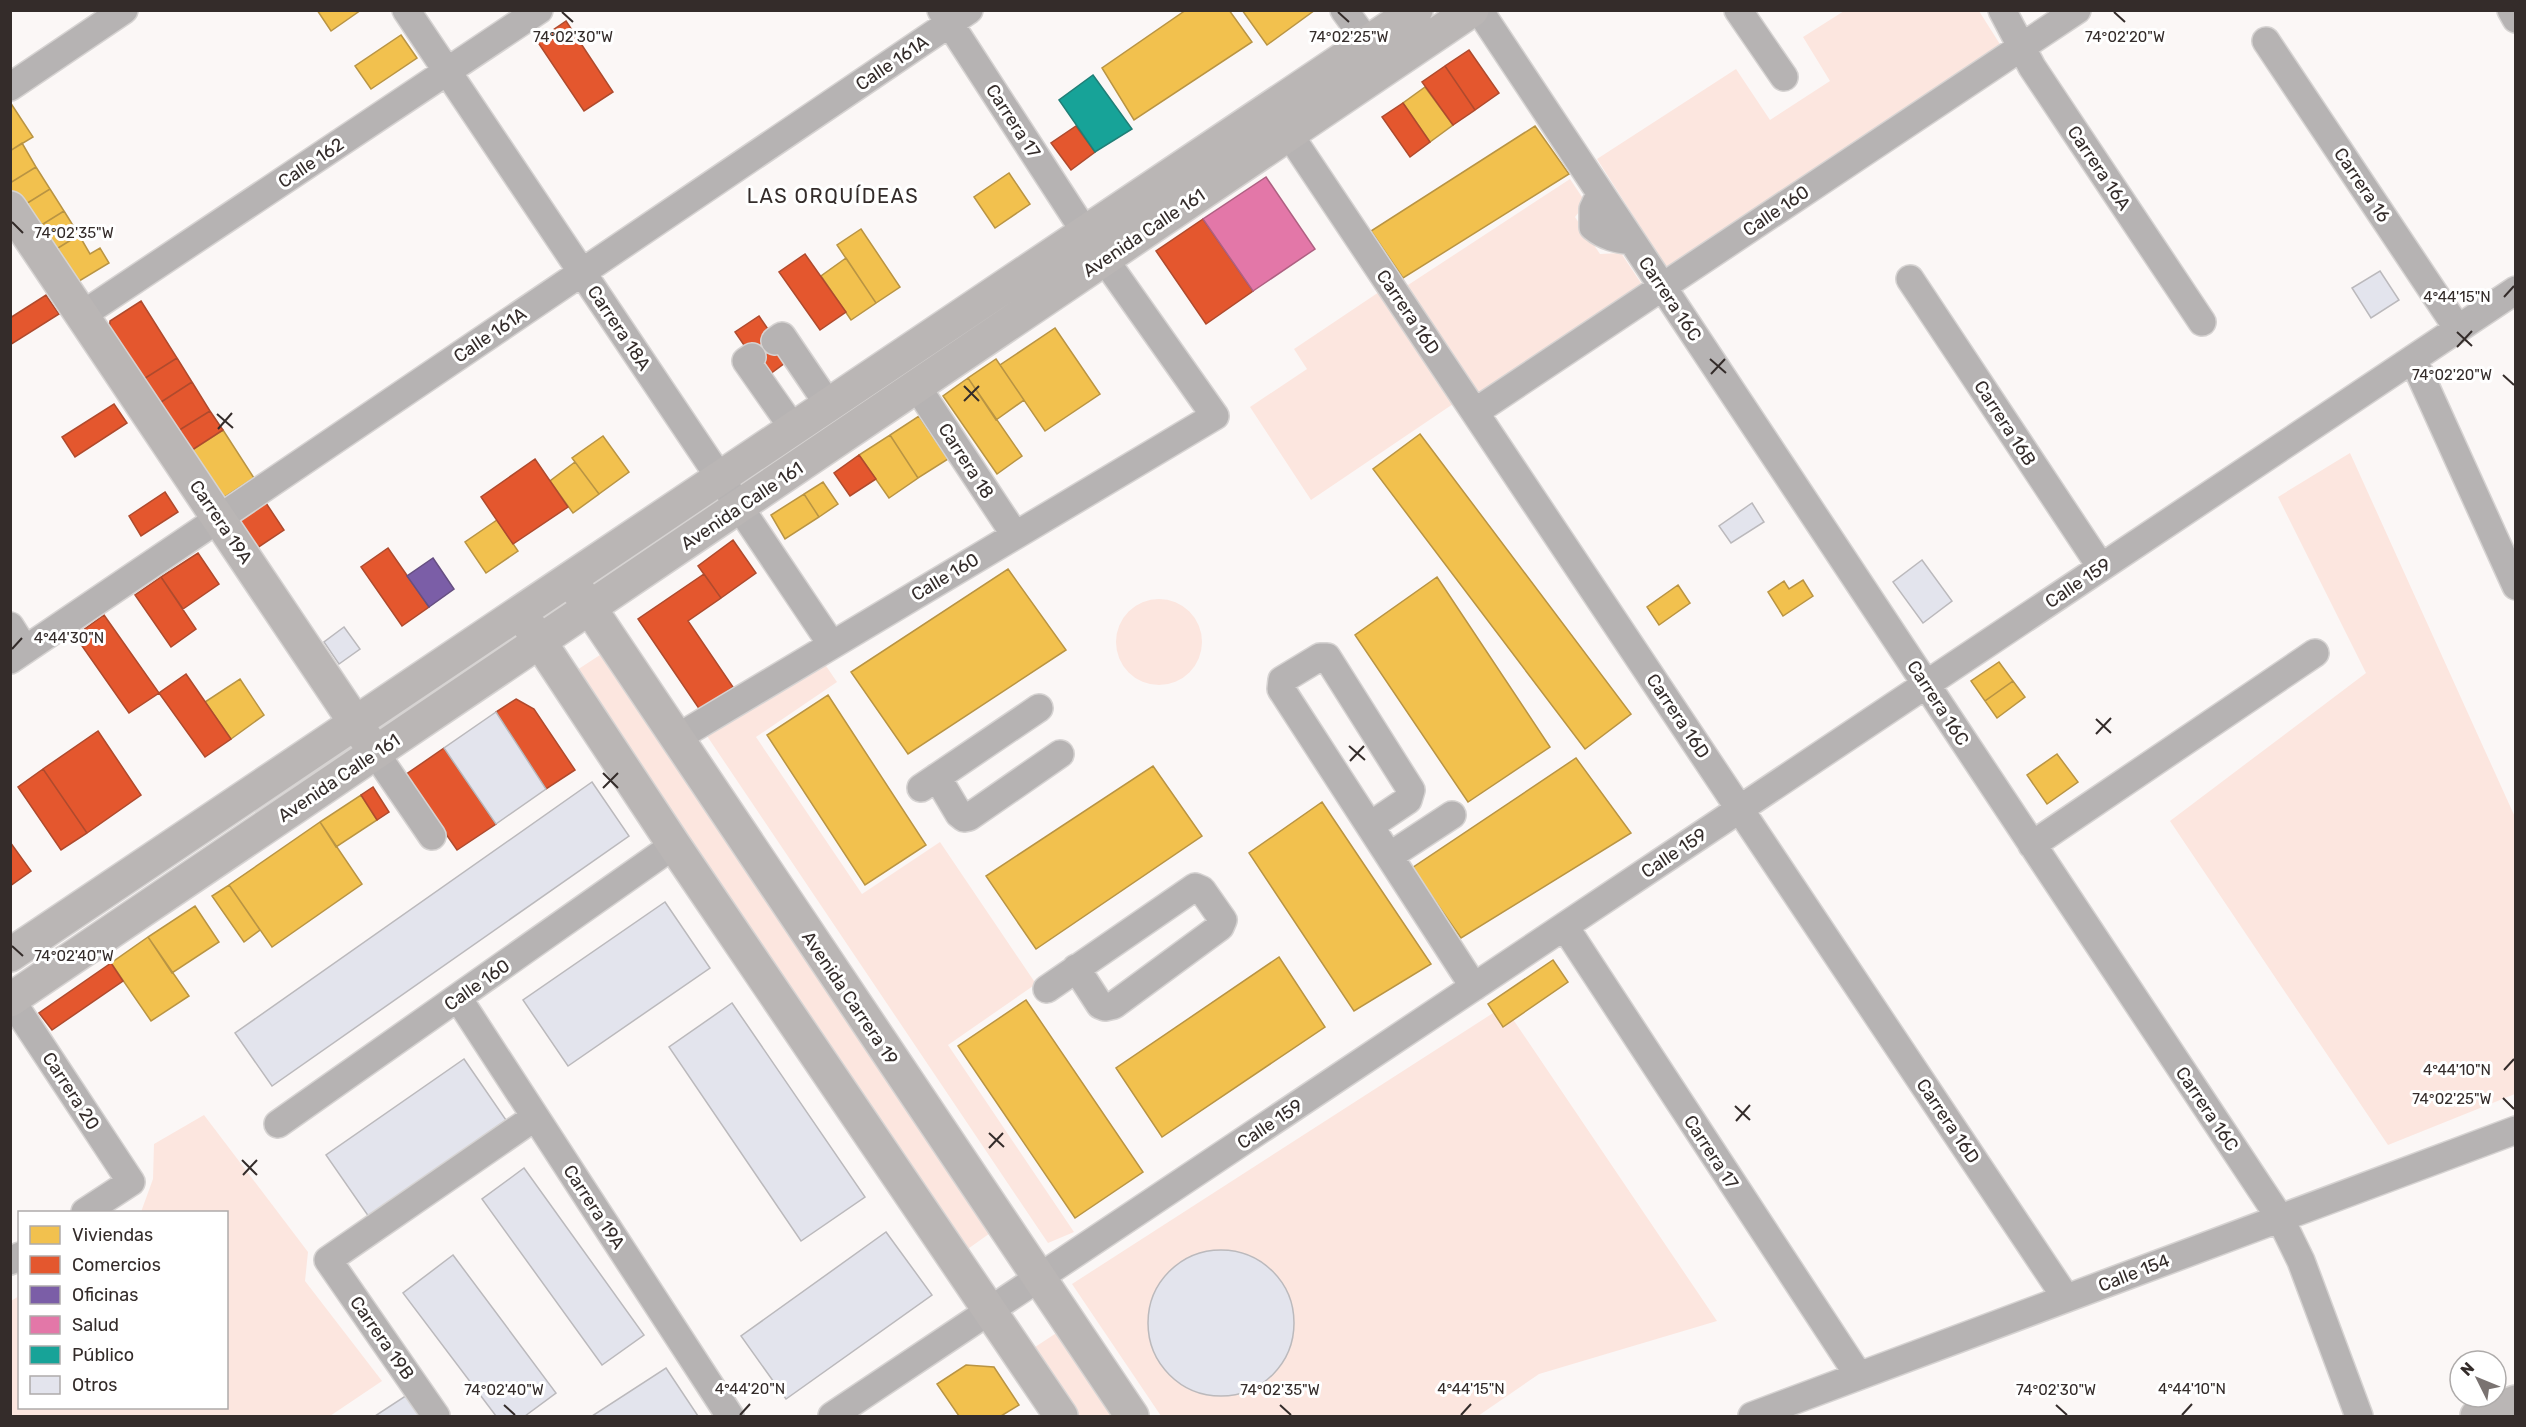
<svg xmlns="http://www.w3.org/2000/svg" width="2526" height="1427" viewBox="0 0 2526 1427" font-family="Rubik,sans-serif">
  <rect width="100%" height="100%" fill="#fbf7f6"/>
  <path fill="#fce6df" d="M1844 11H1979L2003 49 1666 267 1597 159 1736 69 1770 120 1830 81 1803 37Z
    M1570 179 1586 203 1575 217 1600 254 1621 253 1643 286 1476 395 1405 287Z
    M1382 290 1456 402 1311 500 1250 407 1307 369 1294 349Z
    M2350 453 2515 817V1094L2388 1145 2170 821 2366 673 2278 497Z
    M1116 642a43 43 0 1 1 86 0a43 43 0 1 1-86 0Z
    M603 653 993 1231 965 1251 577 670Z
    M822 660 837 682 756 737 862 894 940 842 1036 984 948 1045 1074 1232 1048 1243 705 733Z
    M1504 1006 1717 1321 1539 1374 1478 1416H1161L1072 1284Z
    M204 1115 308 1252 305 1281 382 1381 330 1416H11V1301L19 1296 20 1408H226V1212H141L153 1179 154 1144Z
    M1061 1330 1120 1416H1078L1032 1349Z"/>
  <path fill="#f2c14e" stroke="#b99443" stroke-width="1.5" d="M317 10H361L331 31Z
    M1186 10H1229L1252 42 1134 120 1102 68Z
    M1242 10H1315L1267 45Z
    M401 35 417 58 371 89 355 66Z
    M1425 87 1453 125 1430 142 1403 103Z
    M10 102 33 137 10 151Z
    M1535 126 1569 174 1403 278 1371 231Z
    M22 143 36 167 10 183V151Z
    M36 167 50 189 21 207 10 190V183Z
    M1009 173 1030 204 995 228 974 197Z
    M50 189 64 211 35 229 21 207Z
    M64 211 79 235 50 253 35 229Z
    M861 229 900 287 876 303 837 245Z
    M79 235 90 254 100 248 109 263 71 286 50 253Z
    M846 258 876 303 851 320 821 276Z
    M1055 328 1100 394 1045 431 1000 365Z
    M996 359 1024 400 996 420 968 378Z
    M968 378 1022 456 997 474 943 396Z
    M919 416 948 459 918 478 890 435Z
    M223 430 254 478 217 502 186 454Z
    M1420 434 1631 714 1585 749 1373 469Z
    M890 435 918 478 889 498 859 455Z
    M603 436 629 472 599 494 572 458Z
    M575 462 599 494 573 513 550 481Z
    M823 482 838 504 819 517 804 494Z
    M804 494 819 517 785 539 771 515Z
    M497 520 518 551 486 573 465 542Z
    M1008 569 1066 650 908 754 851 672Z
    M1437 577 1550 747 1468 802 1355 635Z
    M1803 580 1813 596 1783 616 1768 592 1784 581 1789 589Z
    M1678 585 1690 603 1659 625 1647 607Z
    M1999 662 2013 681 1985 701 1971 681Z
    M240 679 264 715 231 739 205 702Z
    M2013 681 2025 697 1997 718 1985 701Z
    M828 695 926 845 865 885 767 735Z
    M2057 754 2078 782 2047 804 2027 775Z
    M1576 758 1631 833 1461 938 1412 868Z
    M1153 766 1202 836 1036 949 986 876Z
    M361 795 377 820 336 847 320 822Z
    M1322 802 1431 964 1354 1011 1249 853Z
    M320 822 362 884 272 947 229 885Z
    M229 885 260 930 244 942 212 896Z
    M195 906 219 942 172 973 148 937Z
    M148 937 189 996 151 1021 111 963Z
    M1279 957 1325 1027 1162 1137 1116 1068Z
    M1553 960 1568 982 1503 1027 1488 1004Z
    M1026 1000 1143 1172 1075 1218 958 1046Z
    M966 1365 994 1367 1019 1405 1001 1416H959L937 1384Z"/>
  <path fill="#e4572e" stroke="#af4a2d" stroke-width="1.5" d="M566 21 613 92 584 111 537 41Z
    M1469 50 1499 93 1475 110 1445 66Z
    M1445 66 1475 110 1453 125 1422 82Z
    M1403 103 1430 142 1410 157 1382 117Z
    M1076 126 1095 152 1071 170 1051 143Z
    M1203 219 1253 291 1206 324 1156 251Z
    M805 254 846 312 820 330 779 272Z
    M46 295 59 314 10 345V318Z
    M141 301 177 358 139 382 109 336 110 321Z
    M759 316 789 360 766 377 735 332Z
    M177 358 192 382 155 406 139 382Z
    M192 382 210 411 173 434 155 406Z
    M114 404 127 423 75 457 62 437Z
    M210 411 223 430 186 454 173 434Z
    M859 455 876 479 850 496 834 473Z
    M535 459 568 507 513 544 481 497Z
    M165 492 178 512 141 536 129 516Z
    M264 500 284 530 254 550 235 520Z
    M733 540 756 573 721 598 698 566Z
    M388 548 429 607 402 626 361 567Z
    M198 553 219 584 183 609 161 577Z
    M704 574 721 598 688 621 733 687 700 710 638 619Z
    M161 577 196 629 171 647 135 595Z
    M104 615 159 693 129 713 75 636Z
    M186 674 231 739 205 757 159 693Z
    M516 699 534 709 575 770 546 789 496 712Z
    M98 731 141 795 87 833 43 769Z
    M444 748 496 824 457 850 405 775Z
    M43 769 87 833 61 850 18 787Z
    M373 787 389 812 377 820 361 795Z
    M10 842 31 871 10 886Z
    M111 963 123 981 52 1030 39 1013Z"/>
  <path fill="#7b5ea7" stroke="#664f82" stroke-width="1.5" d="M433 558 454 589 429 607 407 576Z"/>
  <path fill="#e377a8" stroke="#ae6082" stroke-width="1.5" d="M1266 177 1315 249 1253 291 1203 219Z"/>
  <path fill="#17a398" stroke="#207f77" stroke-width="1.5" d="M1093 75 1132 129 1095 152 1059 100Z"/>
  <path fill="#e3e4ed" stroke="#bbb9bc" stroke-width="1.5" d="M2380 271 2399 300 2371 318 2352 288Z
    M1752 503 1764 522 1731 543 1719 526Z
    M1922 560 1952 601 1923 623 1893 582Z
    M344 627 360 649 339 664 324 642Z
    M496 712 546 789 496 824 444 748Z
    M592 782 629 836 272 1086 235 1033Z
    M665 902 710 968 568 1066 523 1000Z
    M732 1003 865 1197 801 1241 669 1047Z
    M464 1059 506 1120 369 1217 326 1155Z
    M524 1168 644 1335 602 1365 482 1199Z
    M886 1232 932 1295 786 1399 741 1336Z
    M1148 1323a73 73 0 1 1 146 0a73 73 0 1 1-146 0Z
    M453 1255 556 1393 525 1416H496L403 1293Z
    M666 1368 698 1416H592Z
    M407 1395 421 1416H375Z"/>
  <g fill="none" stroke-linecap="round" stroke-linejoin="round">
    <g stroke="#d6d3d2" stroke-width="30">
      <path id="minor" d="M406 10 832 645
        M941 10 1085 232
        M1344 10 1368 43
        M1479 10 2280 1218 2301 1261 2359 1416
        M1738 10 1784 77
        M2002 10 2032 67 2202 322
        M2511 10 2516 19
        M2266 41 2458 329
        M10 87 124 10
        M1289 134 2066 1298
        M1600 194 1593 209V227C1605 237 1617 239 1632 241
        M1910 279 2101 567
        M82 315 539 10
        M775 341 782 336 828 404
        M752 357 746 361 793 428
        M2413 359 2516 586
        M917 387 1015 535
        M1475 412 2077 10
        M10 626 25 650
        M10 660 969 10
        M675 739 1215 416 1105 260
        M376 754 432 836
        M937 777 959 814 964 818 969 817 1060 754
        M921 788 1039 708
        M1371 825 1408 800 1411 790 1327 657H1320L1282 680 1281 689 1474 987
        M2032 845 2315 653
        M1391 855 1452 815
        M1565 927 1859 1376
        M1047 989 1195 887 1202 890 1223 920 1220 927 1114 1005 1105 1007 1100 1005 1076 968
        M458 998 730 1416
        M11 1000 131 1182 85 1212
        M278 1124 674 845
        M10 1261 20 1256
        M436 1416 328 1260 535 1117
        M832 1416 2516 290
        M1752 1416 2516 1130"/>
    </g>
    <g stroke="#d6d3d2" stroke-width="36">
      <path id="major" d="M10 208 367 740
        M579 592 1132 1416
        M528 624 674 845 1061 1416
        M10 955 1416 10
        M10 1000 1472 10
        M2477 1416 2516 1402"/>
    </g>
    <use href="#minor" stroke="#b6b3b3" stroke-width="27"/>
    <use href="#major" stroke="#bab6b5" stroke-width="33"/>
  </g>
  <path fill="none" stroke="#342c2a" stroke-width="2" d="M562 12 573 22M1338 12 1349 22M2114 12 2125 22M12 222 23 233M2504 297 2514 286M2457 332 2472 346M2457 347 2472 331M1710 359 1726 373M1711 374 1725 359M2503 375 2514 385M964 386 979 401M964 401 979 386M217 414 233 428M218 429 232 413M12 649 22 638M2096 719 2111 733M2096 734 2111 718M1349 746 1365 760M1350 761 1364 746M603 773 618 788M603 788 618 773M12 946 23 956M2504 1070 2514 1059M2503 1098 2514 1109M1735 1106 1750 1120M1736 1121 1750 1105M989 1133 1004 1147M989 1148 1003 1133M242 1160 257 1175M243 1175 257 1160M504 1405 515 1415M1280 1405 1291 1415M2056 1405 2067 1415M740 1415 750 1404M1461 1415 1471 1404M2182 1415 2192 1404"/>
  <g text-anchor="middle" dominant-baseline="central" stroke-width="6" stroke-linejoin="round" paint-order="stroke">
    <g font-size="18" fill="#342c2a" stroke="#fff">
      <text transform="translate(892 63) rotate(-34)">Calle 161A</text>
      <text transform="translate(1013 121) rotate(57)">Carrera 17</text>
      <text transform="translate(311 163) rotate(-34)">Calle 162</text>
      <text transform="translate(2099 168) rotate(56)">Carrera 16A</text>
      <text transform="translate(2362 185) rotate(56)">Carrera 16</text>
      <text transform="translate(1776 211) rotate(-34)">Calle 160</text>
      <text transform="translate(1144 233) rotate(-34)">Avenida Calle 161</text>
      <text transform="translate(1670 299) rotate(56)">Carrera 16C</text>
      <text transform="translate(1408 312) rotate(56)">Carrera 16D</text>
      <text transform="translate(619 328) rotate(56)">Carrera 18A</text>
      <text transform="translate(490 335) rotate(-34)">Calle 161A</text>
      <text transform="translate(2005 423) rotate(57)">Carrera 16B</text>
      <text transform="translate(966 461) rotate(57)">Carrera 18</text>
      <text transform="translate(742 506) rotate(-34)">Avenida Calle 161</text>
      <text transform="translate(221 522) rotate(56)">Carrera 19A</text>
      <text transform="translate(945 577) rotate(-31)">Calle 160</text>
      <text transform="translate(2078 583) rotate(-34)">Calle 159</text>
      <text transform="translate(1938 703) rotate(57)">Carrera 16C</text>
      <text transform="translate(1678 716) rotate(56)">Carrera 16D</text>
      <text transform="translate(339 778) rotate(-34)">Avenida Calle 161</text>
      <text transform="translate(1674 853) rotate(-34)">Calle 159</text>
      <text transform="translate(477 985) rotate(-35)">Calle 160</text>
      <text transform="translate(850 998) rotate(56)">Avenida Carrera 19</text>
      <text transform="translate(71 1091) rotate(57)">Carrera 20</text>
      <text transform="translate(2207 1109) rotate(56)">Carrera 16C</text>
      <text transform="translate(1948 1121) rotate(56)">Carrera 16D</text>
      <text transform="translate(1270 1124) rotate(-34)">Calle 159</text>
      <text transform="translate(1711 1152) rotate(57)">Carrera 17</text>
      <text transform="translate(594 1207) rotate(57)">Carrera 19A</text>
      <text transform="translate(2134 1273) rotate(-21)">Calle 154</text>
      <text transform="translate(382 1338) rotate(55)">Carrera 19B</text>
    </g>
    <g font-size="20" letter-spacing="1.5" fill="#342c2a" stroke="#fff">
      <text x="833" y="196">LAS ORQUÍDEAS</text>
    </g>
  </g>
  <g font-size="15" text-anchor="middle" fill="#342c2a" stroke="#fff" stroke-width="6" stroke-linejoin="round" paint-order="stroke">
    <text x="573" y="42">74°02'30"W</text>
    <text x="1349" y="42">74°02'25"W</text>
    <text x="2125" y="42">74°02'20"W</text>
    <text x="74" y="238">74°02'35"W</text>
    <text x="2457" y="302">4°44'15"N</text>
    <text x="2452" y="380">74°02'20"W</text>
    <text x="69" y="643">4°44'30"N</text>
    <text x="74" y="961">74°02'40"W</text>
    <text x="2457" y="1075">4°44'10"N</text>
    <text x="2452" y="1104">74°02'25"W</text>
    <text x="750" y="1394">4°44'20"N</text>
    <text x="1471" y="1394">4°44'15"N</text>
    <text x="2192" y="1394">4°44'10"N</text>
    <text x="504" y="1395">74°02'40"W</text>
    <text x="1280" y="1395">74°02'35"W</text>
    <text x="2056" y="1395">74°02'30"W</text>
  </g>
  <rect width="2526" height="1427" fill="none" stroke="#342c2a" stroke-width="24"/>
  <rect x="18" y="1211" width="210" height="198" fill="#ffffff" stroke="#aeabaa" stroke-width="1.5"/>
  <rect x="30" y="1226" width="30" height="18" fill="#f2c14e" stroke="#aeabaa" stroke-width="1.5"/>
  <text x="72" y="1241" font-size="18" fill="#342c2a">Viviendas</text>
  <rect x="30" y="1256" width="30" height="18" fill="#e4572e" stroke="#aeabaa" stroke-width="1.5"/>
  <text x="72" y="1271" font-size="18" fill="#342c2a">Comercios</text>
  <rect x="30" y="1286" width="30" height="18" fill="#7b5ea7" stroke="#aeabaa" stroke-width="1.5"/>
  <text x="72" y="1301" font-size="18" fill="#342c2a">Oficinas</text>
  <rect x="30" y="1316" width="30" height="18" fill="#e377a8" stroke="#aeabaa" stroke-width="1.5"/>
  <text x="72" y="1331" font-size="18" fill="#342c2a">Salud</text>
  <rect x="30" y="1346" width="30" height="18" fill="#17a398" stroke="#aeabaa" stroke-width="1.5"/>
  <text x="72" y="1361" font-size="18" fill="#342c2a">Público</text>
  <rect x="30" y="1376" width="30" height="18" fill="#e3e4ed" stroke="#aeabaa" stroke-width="1.5"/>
  <text x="72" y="1391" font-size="18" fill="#342c2a">Otros</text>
  <g transform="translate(2478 1379) rotate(313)"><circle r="28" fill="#ffffff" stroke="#aeabaa" stroke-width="1.5"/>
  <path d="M0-4.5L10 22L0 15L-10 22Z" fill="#7a7371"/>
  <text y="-9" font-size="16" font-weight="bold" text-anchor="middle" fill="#342c2a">N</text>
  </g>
</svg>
